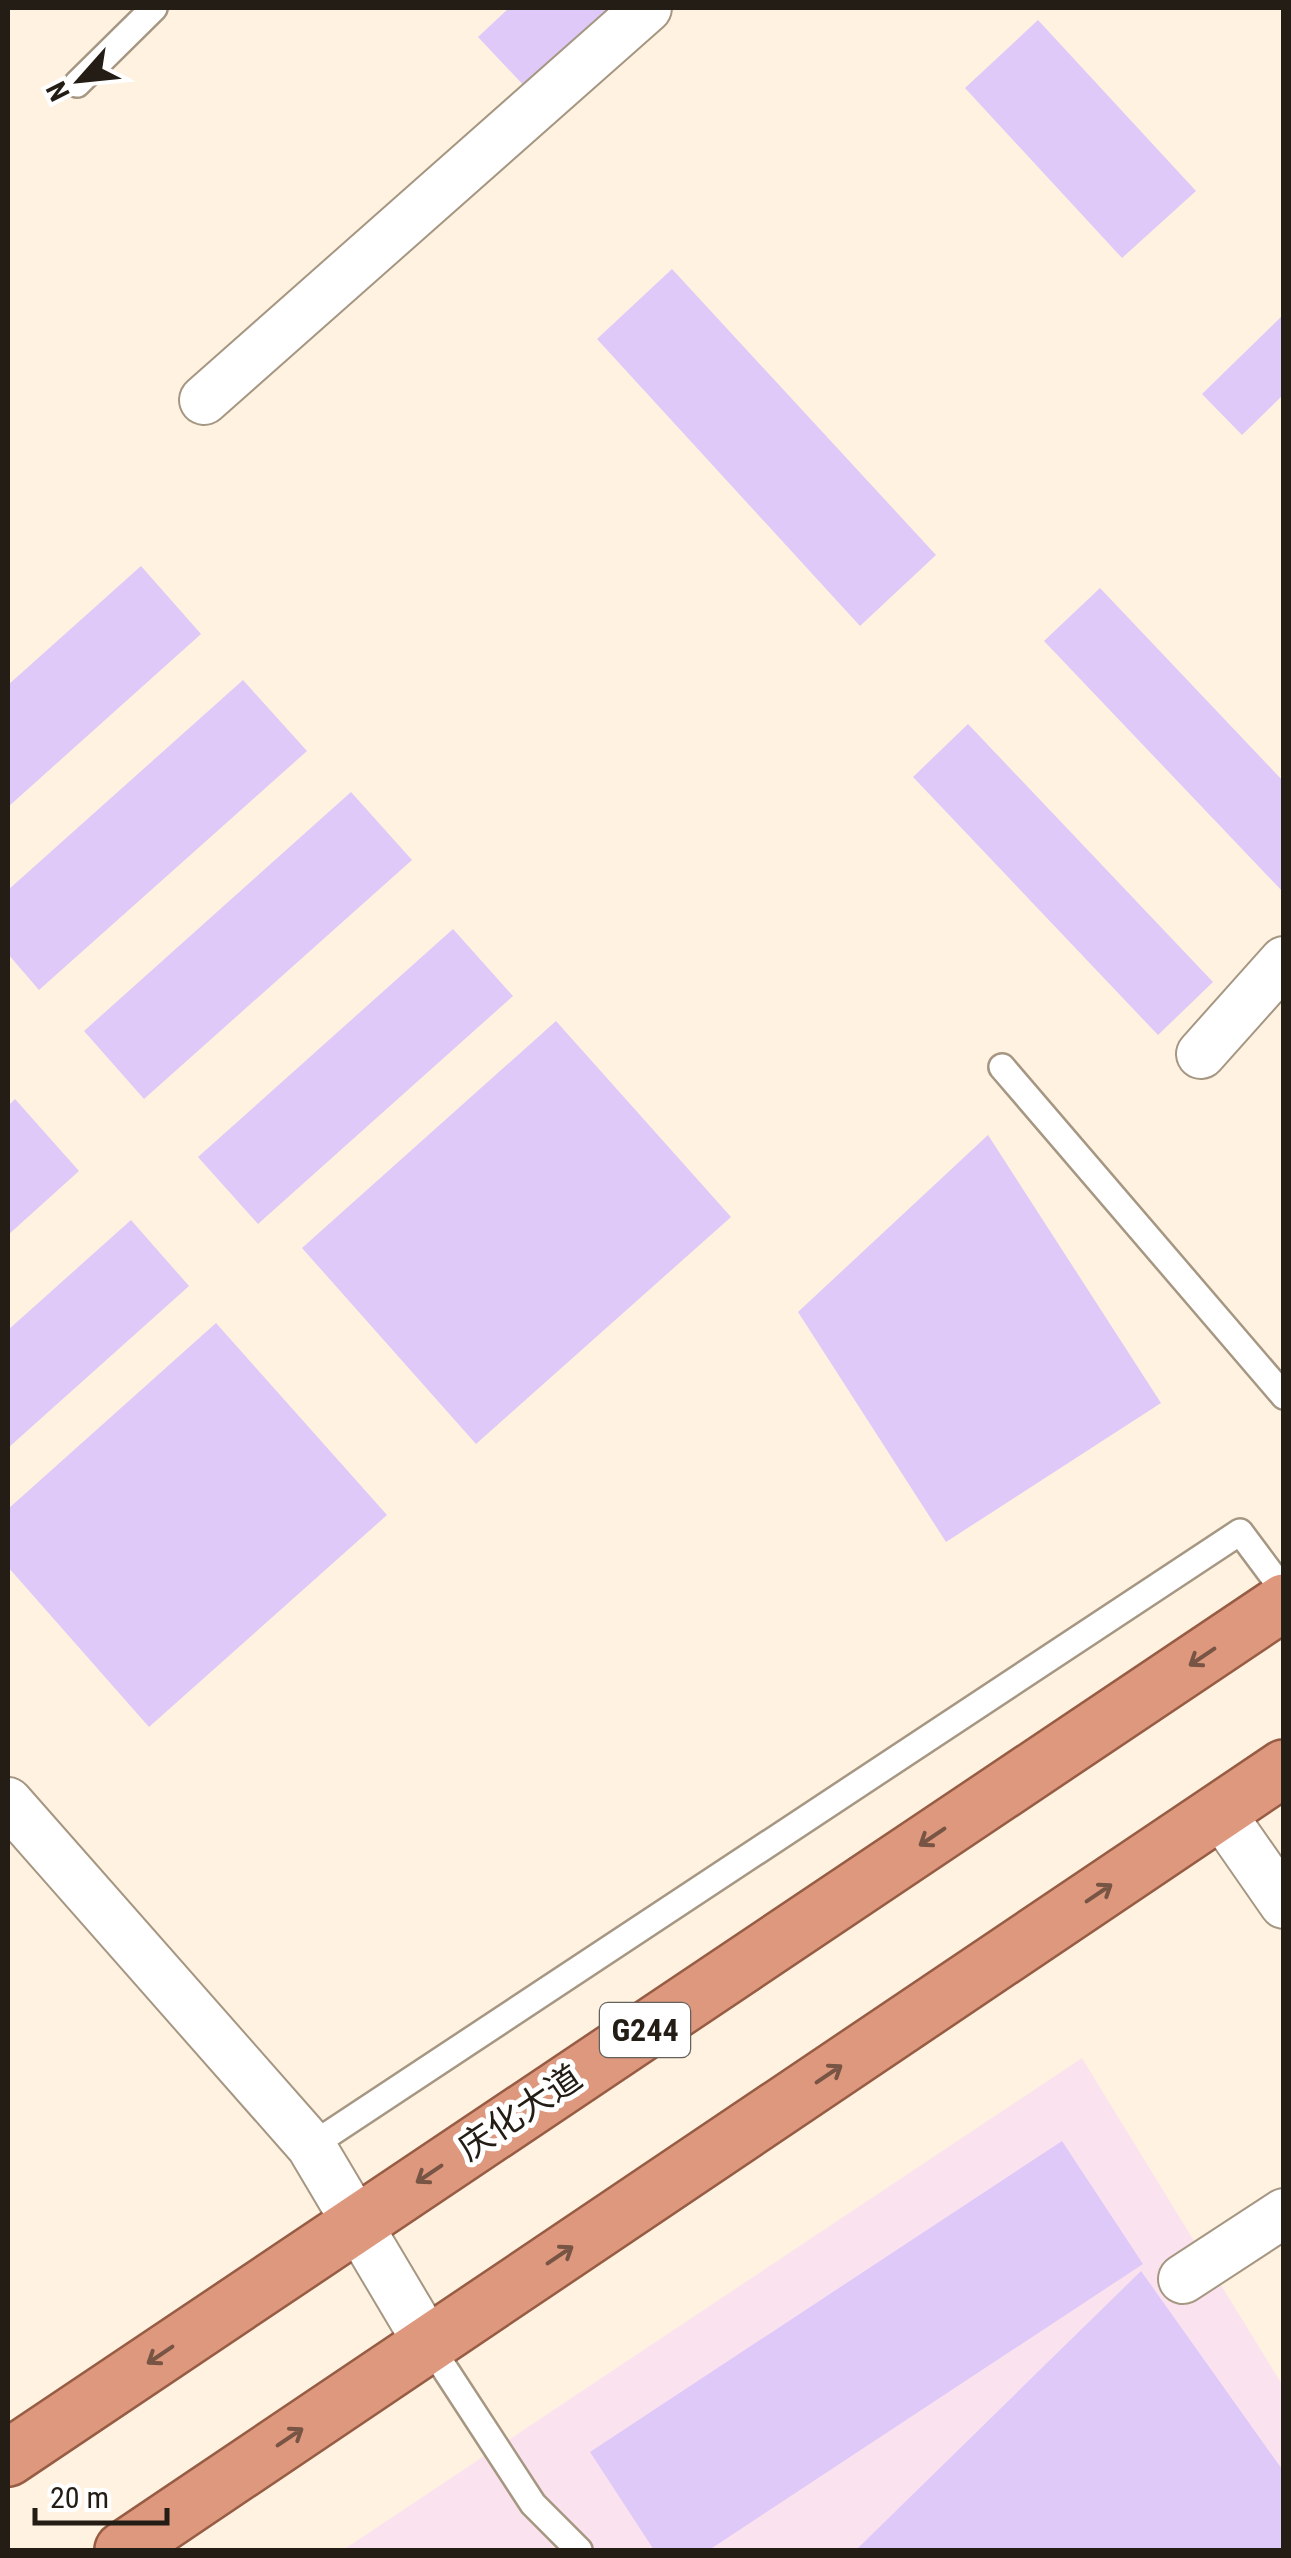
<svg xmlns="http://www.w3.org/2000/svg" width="1291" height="2558" viewBox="0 0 1291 2558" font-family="'Roboto Condensed','Noto Sans SC',sans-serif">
  <rect width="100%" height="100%" fill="#fff2e1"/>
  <path fill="#fae3ef" d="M1082 2058 1283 2386V2550H343Z"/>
  <path fill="#dec9f8" d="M509 8H615L528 90 478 37Z
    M1038 20 1196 191 1122 258 965 88Z
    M672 269 936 555 860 626 597 339Z
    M1284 314V394L1242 435 1202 394Z
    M141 566 201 634 8 807V685Z
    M1100 588 1284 782V893L1044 641Z
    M243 680 307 751 39 990 8 954V890Z
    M968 724 1213 982 1158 1035 913 777Z
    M351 792 412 860 144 1099 84 1031Z
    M453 929 513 996 258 1224 198 1157Z
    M556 1021 731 1217 476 1444 302 1248Z
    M15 1099 79 1171 8 1235V1106Z
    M988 1135 1161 1403 946 1542 798 1312Z
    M131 1220 189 1286 8 1448V1330Z
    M216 1323 387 1515 149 1727 8 1567V1509Z
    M1062 2141 1143 2264 709 2550H654L590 2452Z
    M1141 2271 1284 2472V2550H856Z"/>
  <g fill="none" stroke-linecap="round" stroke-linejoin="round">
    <g stroke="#a69783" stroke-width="30">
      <path id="service" d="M77 84 154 8
        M1002 1067 1284 1396
        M311 2146 1240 1532 1284 1591
        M428 2343 533 2504 579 2550"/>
    </g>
    <g stroke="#a69783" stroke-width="52">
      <path id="minor" d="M204 400 647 8
        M1201 1054 1284 961
        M8 1802 311 2146 428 2343
        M1220 1812 1284 1904
        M1183 2279 1284 2213"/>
    </g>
    <g stroke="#975c44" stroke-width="60">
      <path id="trunk" d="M8 2458 1284 1602
        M123 2550 1284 1768"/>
    </g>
    <use href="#service" stroke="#fff" stroke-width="25"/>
    <use href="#minor" stroke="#fff" stroke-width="48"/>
    <use href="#trunk" stroke="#de987e" stroke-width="55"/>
  </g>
  <defs><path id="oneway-shaft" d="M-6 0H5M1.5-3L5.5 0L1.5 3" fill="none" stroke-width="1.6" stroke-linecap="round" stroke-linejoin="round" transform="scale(2.5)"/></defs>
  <g stroke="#775444">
    <use href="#oneway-shaft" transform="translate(1202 1657) rotate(146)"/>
    <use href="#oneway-shaft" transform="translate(932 1837) rotate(146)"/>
    <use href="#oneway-shaft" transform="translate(1099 1893) rotate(-34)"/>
    <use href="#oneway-shaft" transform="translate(829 2074) rotate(-34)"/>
    <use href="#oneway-shaft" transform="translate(429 2174) rotate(146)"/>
    <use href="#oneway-shaft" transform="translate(560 2255) rotate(-34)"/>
    <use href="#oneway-shaft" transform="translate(160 2355) rotate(146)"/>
    <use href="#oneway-shaft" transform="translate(290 2437) rotate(-34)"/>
  </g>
  <g text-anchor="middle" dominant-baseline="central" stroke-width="10" stroke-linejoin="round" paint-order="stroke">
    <rect fill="#fff" stroke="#65615b" stroke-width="2.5" x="600" y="2003" width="90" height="54" rx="8"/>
    <g font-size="32" font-weight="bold" fill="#231d15">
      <text x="645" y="2030">G244</text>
    </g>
    <g font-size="35" fill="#231d15" stroke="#fff">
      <text transform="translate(520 2113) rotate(-34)">庆化大道</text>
    </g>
  </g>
  <rect width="1291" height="2558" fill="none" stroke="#231d15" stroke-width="20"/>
  <g transform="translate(80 80) rotate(243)" stroke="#ffffff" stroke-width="8" paint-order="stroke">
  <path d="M0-8L18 38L0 25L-18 38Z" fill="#231d15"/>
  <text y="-15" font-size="28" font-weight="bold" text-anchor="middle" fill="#231d15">N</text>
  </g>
  <path d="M35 2508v15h132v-15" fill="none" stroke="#231d15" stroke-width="5"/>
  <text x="50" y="2508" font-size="30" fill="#231d15" stroke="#ffffff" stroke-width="8" paint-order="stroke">20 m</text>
</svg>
